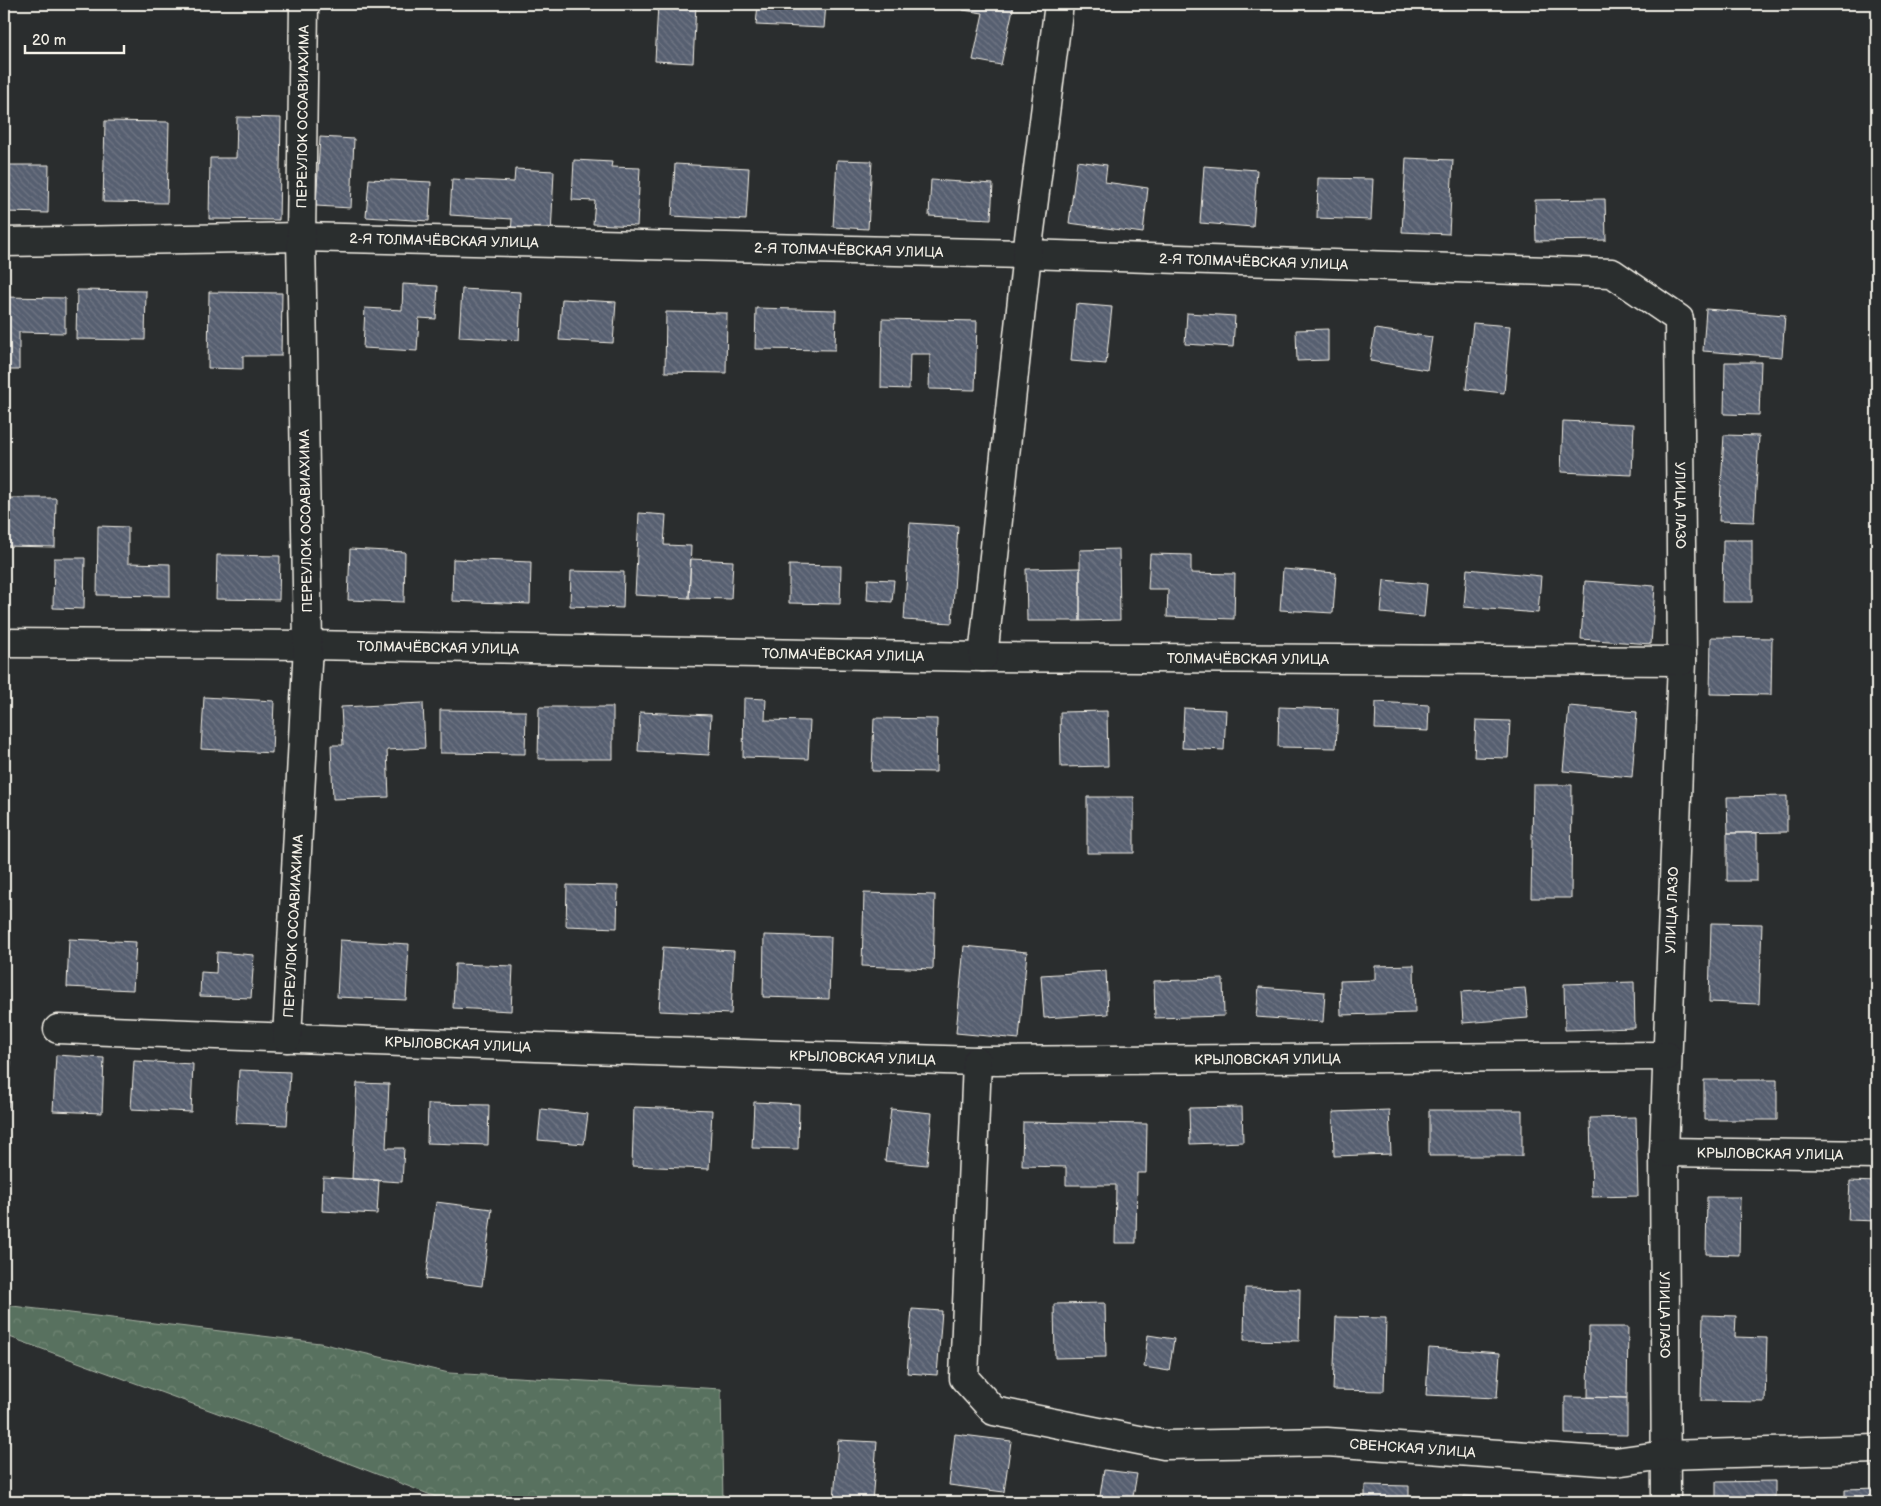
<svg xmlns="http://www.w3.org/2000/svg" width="1881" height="1506" viewBox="0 0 1881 1506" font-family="'Balsamiq Sans',sans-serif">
  <defs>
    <pattern id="forest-crowns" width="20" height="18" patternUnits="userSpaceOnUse" patternTransform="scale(1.25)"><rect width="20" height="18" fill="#58715e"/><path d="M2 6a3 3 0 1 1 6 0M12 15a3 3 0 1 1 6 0" fill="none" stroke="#718675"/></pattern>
    <pattern id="building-back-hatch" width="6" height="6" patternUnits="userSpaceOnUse" patternTransform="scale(1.25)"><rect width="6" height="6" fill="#575f70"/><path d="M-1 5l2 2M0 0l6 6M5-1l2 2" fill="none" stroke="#707684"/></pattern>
  </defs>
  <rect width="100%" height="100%" fill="#2a2d2e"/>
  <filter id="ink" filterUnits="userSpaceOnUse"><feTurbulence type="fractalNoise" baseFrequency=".02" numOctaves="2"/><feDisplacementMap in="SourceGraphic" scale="10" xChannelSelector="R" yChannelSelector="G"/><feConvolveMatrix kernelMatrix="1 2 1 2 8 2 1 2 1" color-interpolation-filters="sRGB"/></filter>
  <g filter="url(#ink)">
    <path fill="url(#forest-crowns)" stroke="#a6b1a3" d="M4 1305 320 1343 449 1373 721 1389 723 1502H445L436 1497 242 1422 4 1335Z"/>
    <path fill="url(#building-back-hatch)" stroke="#f4f1e8" d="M658 4H696L693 63 655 61Z
      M758 4H826L824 28 756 25Z
      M964 4H1014L1001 65 973 60 983 13 963 10Z
      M237 117 281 118 279 220 209 219 210 158H236Z
      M105 121 169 122 167 203 103 202Z
      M320 137 354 139 351 208 316 206Z
      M1406 158 1453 160 1449 234 1402 232Z
      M574 160 612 162 611 167 640 168 637 226 593 224 595 201 572 200Z
      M837 160 872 161 868 229 833 227Z
      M1077 161 1107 165 1105 182 1148 188 1143 233 1069 223Z
      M675 164 749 168 746 220 672 216Z
      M4 165H49L48 213 4 212Z
      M1204 166 1257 170 1253 227 1200 223Z
      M515 169 554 171 551 236 511 234 512 219 450 215 452 179 514 182Z
      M1318 178 1373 179 1371 220 1317 218Z
      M369 179 431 182 429 221 366 217Z
      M931 180 993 184 991 219 929 216Z
      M1605 199 1606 240 1536 241 1535 200Z
      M403 284 438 286 436 319 419 318 417 351 363 348 365 308 402 310Z
      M462 289 521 292 519 340 459 337Z
      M77 290 146 291 145 340 76 339Z
      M209 292 282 293 281 356H243V369L208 368Z
      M4 297 65 298V333L19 332V370H4Z
      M562 299 616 302 613 343 559 340Z
      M1076 304 1112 307 1106 364 1071 361Z
      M756 308 836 310 835 350 755 349Z
      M1706 309 1785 315 1782 357 1703 351Z
      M666 312 727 313 726 373 665 372Z
      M1187 313 1235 316 1233 347 1185 344Z
      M882 319 977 321 975 390 929 389 930 354H910L909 389 881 388Z
      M1473 323 1510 326 1504 393 1466 389Z
      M1328 329V360L1297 361 1296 330Z
      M1375 329 1432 337 1427 370 1370 361Z
      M1725 362H1761L1759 415 1724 414Z
      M1563 421 1634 424 1632 475 1561 472Z
      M1724 435 1759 436 1754 522 1719 521Z
      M4 498H56L55 547 4 546Z
      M639 513 666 515 664 545 691 546 689 598 635 595Z
      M910 523 958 526 952 623 904 620Z
      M98 526 128 527V563L170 564V596L97 595Z
      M1723 540H1752V602H1722Z
      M350 549 405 552 404 602 348 600Z
      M1119 549 1120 620 1080 621V550Z
      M1150 554 1191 555V573L1235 574 1234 619 1167 617 1168 589H1148Z
      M217 555 280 556 279 600 216 599Z
      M54 558H85L84 609 53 608Z
      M453 559 531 562 530 604 452 601Z
      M691 559 733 561 731 599 689 598Z
      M789 565 841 566 840 604 789 603Z
      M1080 568V621H1027L1026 569Z
      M1283 569 1336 573 1333 613 1280 610Z
      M1467 569 1541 576 1538 613 1464 607Z
      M571 571 624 572 623 608 570 606Z
      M868 579 894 580 892 602 867 600Z
      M1384 580 1427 584 1424 617 1381 613Z
      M1585 581 1655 586 1651 644 1581 639Z
      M1711 637 1772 638 1771 695 1710 694Z
      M204 697 274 701 272 753 201 749Z
      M744 698 766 699 765 720 810 721 808 759 743 757Z
      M1376 702 1429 705 1428 731 1375 729Z
      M423 703 425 748 387 750 389 797 333 799 331 745H343L341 707Z
      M1569 706 1637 712 1632 777 1563 771Z
      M539 707H613V759H538Z
      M1279 707 1338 709 1336 748 1278 747Z
      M1184 708 1226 710 1224 750 1182 748Z
      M440 710 526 711 525 754 440 753Z
      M1107 711 1108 766 1061 767 1060 712Z
      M640 712 711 715 709 755 638 751Z
      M874 718 937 719 936 772 872 771Z
      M1476 720 1510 721 1508 758 1474 757Z
      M1533 785H1572L1571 898H1531Z
      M1787 796V832L1728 833 1727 797Z
      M1087 797H1134V853H1087Z
      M1727 833H1757V881H1727Z
      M567 885 618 886 617 928 566 926Z
      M864 893 935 895 933 969 862 966Z
      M1711 923 1762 924 1759 1004 1709 1002Z
      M764 935 831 937 829 999 763 997Z
      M69 939 136 942 133 990 67 987Z
      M340 940 409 944 406 1000 337 997Z
      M964 946 1027 952 1019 1039 956 1033Z
      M663 947 734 951 731 1014 659 1011Z
      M217 952 254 955 251 998 200 996 201 972 216 973Z
      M455 964 513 966 511 1011 453 1008Z
      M1414 965 1415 1013 1341 1015 1340 981 1375 980V966Z
      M1106 971 1108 1014 1044 1018 1041 975Z
      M1223 979 1224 1016 1155 1018 1154 981Z
      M1634 982 1635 1028 1565 1030 1564 984Z
      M1259 987 1325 992 1323 1022 1256 1017Z
      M1525 988 1528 1018 1463 1023 1461 992Z
      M56 1055 104 1058 102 1113 53 1111Z
      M4 1060 11 1061 8 1107H4Z
      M1874 1060H1877V1123H1876Z
      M134 1061 193 1064 191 1112 131 1109Z
      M239 1070 290 1072 287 1125 236 1123Z
      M1704 1080H1777V1120H1704Z
      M357 1083 389 1084 386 1148H404L402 1182 352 1179Z
      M754 1102 799 1104 798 1149 752 1148Z
      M428 1104 489 1105 488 1145 427 1143Z
      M634 1107 712 1110 709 1169 632 1166Z
      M1242 1107 1243 1142 1190 1144 1189 1108Z
      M541 1109 588 1114 584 1144 538 1140Z
      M891 1109 932 1113 927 1165 885 1161Z
      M1389 1110 1391 1154 1334 1156 1333 1112Z
      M1429 1110H1522V1156H1429Z
      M1636 1117 1638 1196 1592 1197 1590 1118Z
      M1023 1122 1147 1124 1146 1173H1137L1136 1243H1115L1116 1185H1066V1167L1022 1166Z
      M323 1177 379 1180 377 1214 322 1211Z
      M1850 1181 1877 1182V1221L1848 1220Z
      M1707 1197H1740L1739 1255 1706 1254Z
      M436 1202 492 1209 482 1286 426 1279Z
      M1245 1288 1300 1289 1299 1341 1244 1340Z
      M1105 1303 1106 1357 1055 1358 1054 1304Z
      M912 1309 942 1311 937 1375 907 1373Z
      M1703 1315 1736 1316 1735 1337 1767 1338 1765 1402 1701 1401Z
      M1336 1317 1386 1318 1384 1391 1333 1390Z
      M1589 1327H1628L1627 1398 1588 1397Z
      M1148 1335 1174 1339 1169 1371 1144 1367Z
      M1429 1348 1500 1353 1497 1398 1426 1395Z
      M1565 1397 1627 1398V1435L1565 1434Z
      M955 1434 1011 1441 1004 1492 949 1485Z
      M838 1440 877 1442 872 1502 834 1500Z
      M1104 1470 1137 1474 1132 1502H1099Z
      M1775 1481V1502H1716V1482Z
      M1365 1485 1409 1486V1502H1365Z
      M1877 1488V1502H1845V1489Z
      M1464 1496 1495 1498V1502H1464Z"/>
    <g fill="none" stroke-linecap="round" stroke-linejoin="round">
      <g stroke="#f4f1e8" stroke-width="31">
        <g id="street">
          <path id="s1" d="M4 242 301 237 1027 254 1612 273 1679 319 1682 661 1664 1152 1666 1502"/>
          <path id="s2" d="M4 643 308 645 983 657 1682 661"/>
          <path d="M983 657 1027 254 1059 4"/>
          <path id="s3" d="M58 1029 617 1050 977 1061 1667 1056"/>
          <path id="s4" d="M287 1038 308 645 301 237 304 4"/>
          <path id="s5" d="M977 1061 964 1378 994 1411 1164 1445 1327 1442 1615 1462 1665 1455 1877 1449"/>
          <path id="s6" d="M1664 1152 1877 1155"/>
        </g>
      </g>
      <use href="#street" stroke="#2a2d2e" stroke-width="28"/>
    </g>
  </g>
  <g text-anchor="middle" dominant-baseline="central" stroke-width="4" stroke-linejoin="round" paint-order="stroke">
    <g font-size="14" fill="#f4f1e8" stroke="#2a2d2e">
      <text stroke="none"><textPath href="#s4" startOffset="922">ПЕРЕУЛОК ОСОАВИАХИМА</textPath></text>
      <text stroke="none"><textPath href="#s1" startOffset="440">2-Я ТОЛМАЧЁВСКАЯ УЛИЦА</textPath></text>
      <text stroke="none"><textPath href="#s1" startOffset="845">2-Я ТОЛМАЧЁВСКАЯ УЛИЦА</textPath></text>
      <text stroke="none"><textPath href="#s1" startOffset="1250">2-Я ТОЛМАЧЁВСКАЯ УЛИЦА</textPath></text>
      <text stroke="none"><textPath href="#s1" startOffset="1876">УЛИЦА ЛАЗО</textPath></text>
      <text transform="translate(306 521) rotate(-91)">ПЕРЕУЛОК ОСОАВИАХИМА</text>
      <text stroke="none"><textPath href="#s2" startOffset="434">ТОЛМАЧЁВСКАЯ УЛИЦА</textPath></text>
      <text stroke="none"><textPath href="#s2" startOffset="839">ТОЛМАЧЁВСКАЯ УЛИЦА</textPath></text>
      <text stroke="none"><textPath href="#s2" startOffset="1244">ТОЛМАЧЁВСКАЯ УЛИЦА</textPath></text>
      <text transform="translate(1672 910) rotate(-88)">УЛИЦА ЛАЗО</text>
      <text stroke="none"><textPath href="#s4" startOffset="112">ПЕРЕУЛОК ОСОАВИАХИМА</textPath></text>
      <text stroke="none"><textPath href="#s3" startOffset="400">КРЫЛОВСКАЯ УЛИЦА</textPath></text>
      <text stroke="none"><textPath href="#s3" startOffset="805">КРЫЛОВСКАЯ УЛИЦА</textPath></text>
      <text stroke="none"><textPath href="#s3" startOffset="1210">КРЫЛОВСКАЯ УЛИЦА</textPath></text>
      <text stroke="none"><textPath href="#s6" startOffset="106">КРЫЛОВСКАЯ УЛИЦА</textPath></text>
      <text stroke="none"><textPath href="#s1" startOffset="2686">УЛИЦА ЛАЗО</textPath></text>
      <text stroke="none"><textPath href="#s5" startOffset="784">СВЕНСКАЯ УЛИЦА</textPath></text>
    </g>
  </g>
  <rect width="1881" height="1506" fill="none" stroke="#2a2d2e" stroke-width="20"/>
  <rect x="10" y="10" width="1861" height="1486" fill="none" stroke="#f4f1e8" stroke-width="2" filter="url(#ink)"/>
  <path d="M25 45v8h99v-8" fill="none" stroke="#f4f1e8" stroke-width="2.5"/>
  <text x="32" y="45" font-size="15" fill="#f4f1e8" stroke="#2a2d2e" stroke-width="4" paint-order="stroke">20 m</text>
</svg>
